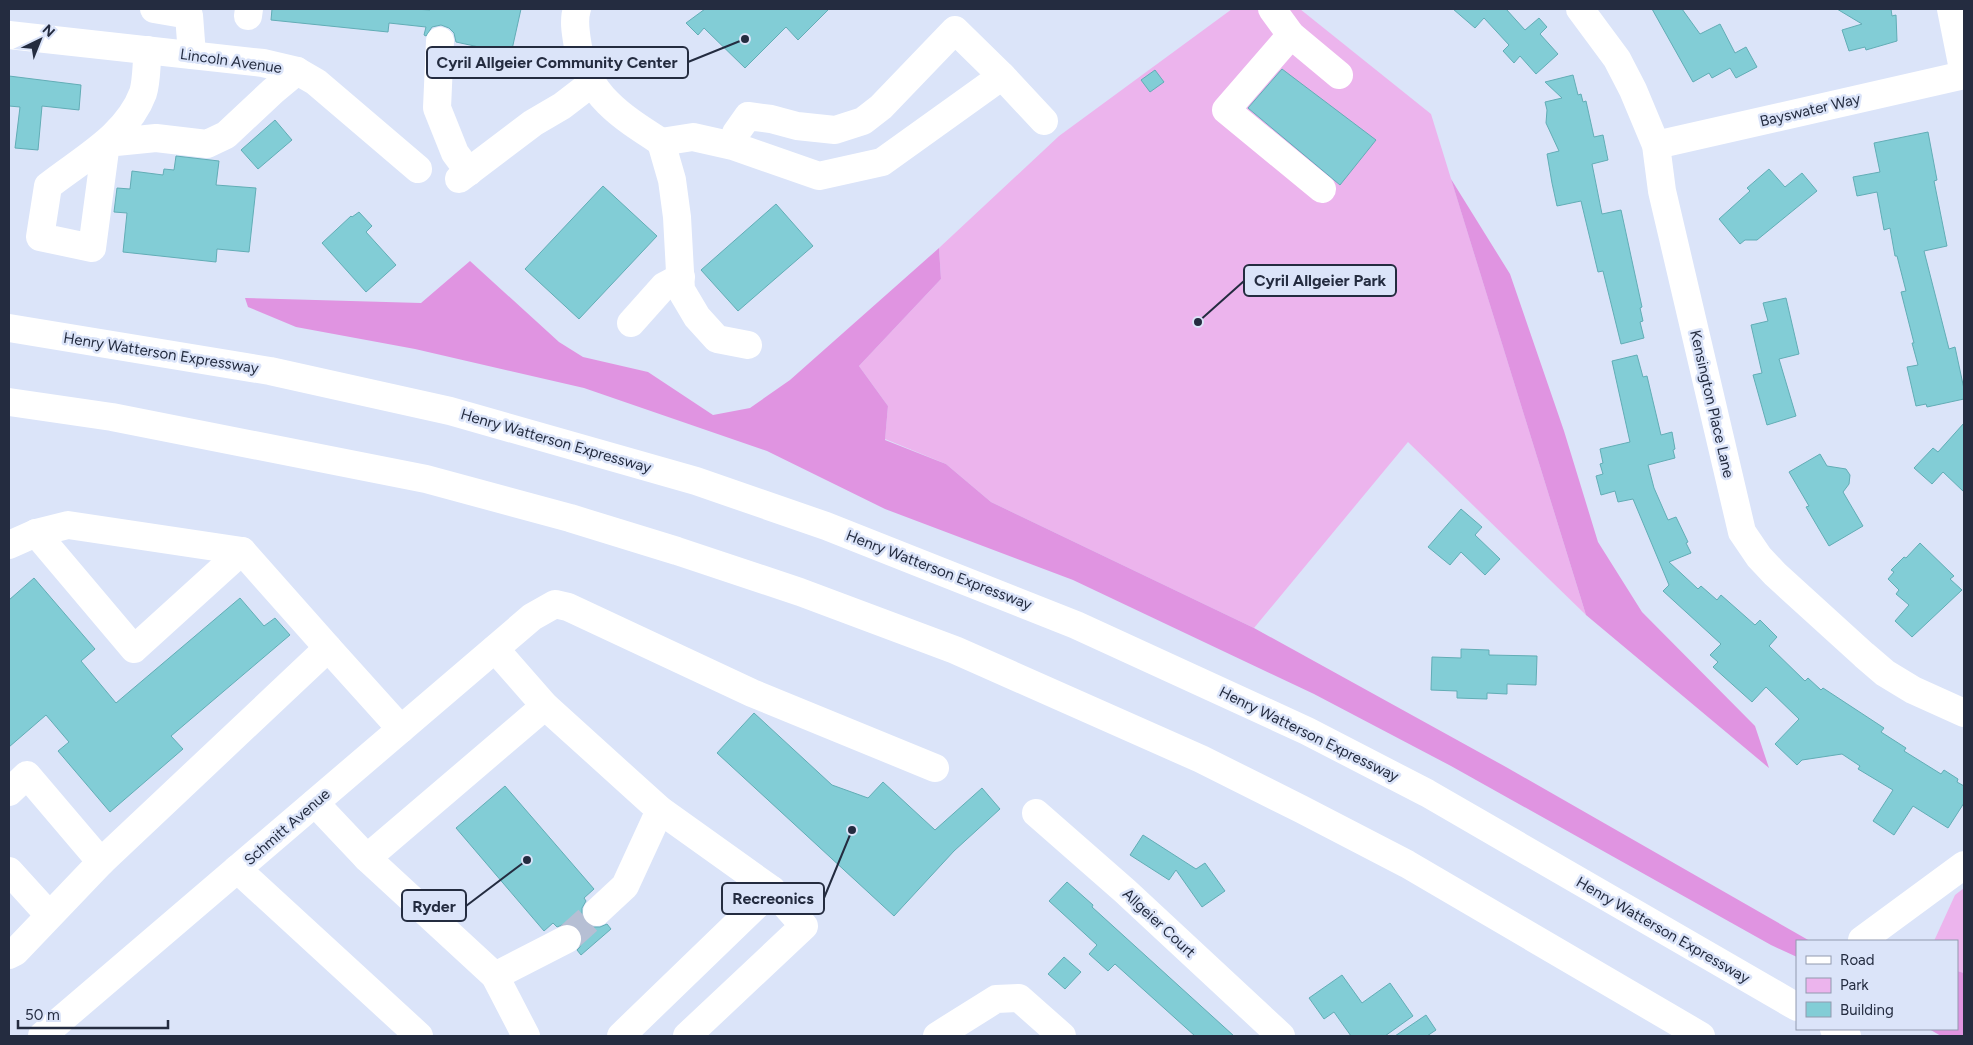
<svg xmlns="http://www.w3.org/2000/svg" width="1973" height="1045" viewBox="0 0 1973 1045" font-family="Figtree,sans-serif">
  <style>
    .green { fill: #ecb4ed }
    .forest { fill: #e094e1 }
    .building { fill: #82cdd6; stroke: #62adb6 }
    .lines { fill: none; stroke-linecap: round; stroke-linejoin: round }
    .minor-tunnel { stroke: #b6bfd4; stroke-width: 28; stroke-dasharray: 28 14; stroke-linecap: butt }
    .minor { stroke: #fff; stroke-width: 28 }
    .highway { stroke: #fff; stroke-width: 28 }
    .labels { text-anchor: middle; stroke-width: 5; stroke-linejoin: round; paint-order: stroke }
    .street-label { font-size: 15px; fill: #242c40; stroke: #dbe4f9 }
    .leader { fill: none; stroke: #242c40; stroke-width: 2 }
    .callout-dot { fill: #242c40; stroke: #dbe4f9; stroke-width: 2 }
    .callout { fill: #dbe4f9; stroke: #242c40; stroke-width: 2 }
    .callout-label { font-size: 16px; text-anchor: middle; font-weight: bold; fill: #242c40 }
  </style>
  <rect width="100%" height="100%" fill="#dbe4f9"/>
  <g class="green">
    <polygon points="1232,9 1300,9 1431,114 1586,615 1408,442 1254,628 991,502 946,464 885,439 888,406 859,366 941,279 939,248 1059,136"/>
    <polygon points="1964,888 1964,973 1957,971 1957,941 1934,941 1955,895"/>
  </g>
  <g class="forest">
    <polygon points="1451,179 1510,274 1564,431 1598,542 1642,612 1755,726 1769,768 1586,615"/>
    <polygon points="939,248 941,279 859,366 888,406 885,440 946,464 991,502 1254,628 1506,767 1810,941 1797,941 1797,957 1771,945 1451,766 1314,694 1073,580 885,509 767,451 584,388 415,349 296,327 248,307 245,298 421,303 470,261 559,342 583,357 648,372 713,415 750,408 790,380"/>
    <polygon points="1957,971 1964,973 1964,1036 1941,1036 1929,1029 1957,1029"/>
  </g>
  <g class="building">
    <polygon points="272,9 414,9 430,10 430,9 521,9 511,54 456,42 454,33 449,28 441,25 432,27 426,36 424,35 426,27 389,23 388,32 271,20"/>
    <polygon points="705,9 829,9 798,40 786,27 745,68 704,28 698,35 686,23"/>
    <polygon points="1453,9 1506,9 1525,30 1539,18 1547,27 1540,34 1558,54 1536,74 1520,56 1514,63 1503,51 1509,45 1484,18 1475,28"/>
    <polygon points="1652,9 1682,9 1700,34 1720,24 1735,53 1746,47 1757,67 1736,78 1730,68 1712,78 1709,73 1693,82"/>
    <polygon points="1837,9 1891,9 1892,16 1896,15 1897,41 1866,50 1865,47 1849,51 1842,30 1862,24"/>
    <polygon points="1282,69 1376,140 1340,185 1248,108"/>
    <polygon points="1155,70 1164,82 1150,92 1141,80"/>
    <polygon points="1573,75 1578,95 1581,94 1583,102 1586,101 1594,137 1603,135 1608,160 1592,164 1602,214 1621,210 1642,307 1640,308 1643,321 1640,322 1644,338 1621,344 1603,271 1598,272 1581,201 1557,206 1552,183 1547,154 1559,151 1546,123 1547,110 1545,102 1562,98 1545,82"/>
    <polygon points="9,76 81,85 79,110 42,106 38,150 15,148 20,107 9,106"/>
    <polygon points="275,120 292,140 258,169 241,150"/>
    <polygon points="1928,132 1937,180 1934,181 1947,246 1924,251 1949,349 1955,347 1964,389 1964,399 1927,407 1926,404 1916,406 1907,367 1918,365 1912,343 1914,343 1901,292 1906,291 1897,256 1895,256 1890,228 1884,230 1877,192 1857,196 1853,177 1880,172 1874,143"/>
    <polygon points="176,156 219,161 216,185 256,188 249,252 217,249 216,262 123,252 127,213 114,212 117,188 130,189 132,171 163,175 164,169 174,170"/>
    <polygon points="1769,169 1785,187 1802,173 1817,191 1757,240 1745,240 1740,244 1719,219 1750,191 1747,188"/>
    <polygon points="603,186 657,236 579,319 525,269"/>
    <polygon points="776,204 813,246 738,311 701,270"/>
    <polygon points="359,212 372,226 366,232 396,265 366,292 322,243 351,216 352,217"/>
    <polygon points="1786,298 1799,354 1779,359 1796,416 1767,425 1753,375 1762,373 1751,325 1768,321 1763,303"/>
    <polygon points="1637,355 1643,377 1647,376 1661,435 1672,432 1675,449 1673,450 1675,458 1648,465 1654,488 1668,520 1676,517 1688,542 1686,543 1691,553 1669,562 1698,589 1701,586 1717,600 1721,595 1755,625 1760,620 1777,637 1769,646 1805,681 1808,678 1821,690 1823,688 1884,728 1881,732 1906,748 1904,751 1941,774 1944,770 1958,779 1957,782 1964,786 1964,803 1948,828 1913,806 1894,835 1873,821 1893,790 1858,769 1860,766 1842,754 1802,760 1797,765 1775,744 1799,719 1766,687 1752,702 1713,667 1718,662 1710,655 1721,644 1663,591 1669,585 1633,499 1618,502 1615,491 1601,495 1596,476 1603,474 1600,464 1603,463 1600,449 1630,442 1612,361"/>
    <polygon points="1964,423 1964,492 1943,472 1932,484 1914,468 1933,448 1938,452"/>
    <polygon points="1820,454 1827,466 1846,469 1850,475 1849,484 1843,492 1863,526 1829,546 1806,507 1809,506 1789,472"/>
    <polygon points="1461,509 1482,527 1475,535 1500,559 1485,575 1461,552 1450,565 1428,547"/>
    <polygon points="1920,543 1954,576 1950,579 1962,590 1912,637 1895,621 1909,605 1896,594 1899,590 1888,579 1894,572 1891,570 1904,557 1906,558"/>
    <polygon points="34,578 95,649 81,661 116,703 240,598 264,626 275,618 290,635 171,736 183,749 110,812 58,751 69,742 46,715 9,747 9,600"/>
    <polygon points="1461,649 1489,650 1489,655 1537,656 1536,685 1507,684 1507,694 1487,693 1487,699 1457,698 1457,691 1431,690 1432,657 1461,658"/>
    <polygon points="754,713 832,785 868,798 883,782 935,830 982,788 1000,809 954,851 894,916 717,753"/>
    <polygon points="505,786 594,889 584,898 586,901 582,908 582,916 585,922 592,927 600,927 607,924 611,929 581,955 577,950 580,947 583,939 581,932 576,926 567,923 557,927 553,923 544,931 456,828"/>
    <polygon points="1143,835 1196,869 1205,863 1225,891 1202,907 1176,870 1169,880 1130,855"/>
    <polygon points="1067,882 1093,905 1092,907 1234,1036 1195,1036 1115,964 1108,971 1089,954 1097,945 1049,901"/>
    <polygon points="1064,957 1081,972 1065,989 1048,974"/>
    <polygon points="1342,975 1362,1003 1390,983 1413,1016 1385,1036 1351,1036 1334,1012 1324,1019 1309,998"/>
    <polygon points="1426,1015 1436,1030 1427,1036 1395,1036"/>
  </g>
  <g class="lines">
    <polyline class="minor-tunnel" points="567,939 597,912"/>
    <g class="minor">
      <polyline points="154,9 189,15 192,55"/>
      <path d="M577 9C573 20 576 35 578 47 588 96 622 117 661 142"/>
      <polyline points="1272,9 1291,35 1339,75"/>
      <polyline points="1580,9 1617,59 1633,90 1656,145 1662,191 1742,532 1759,557 1775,574 1864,655 1885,673 1913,690 1964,713"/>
      <polyline points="1951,9 1964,74"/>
      <polyline points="248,16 249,9"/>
      <polyline points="9,35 263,63 297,71 316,82 418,169"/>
      <polyline points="1291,35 1226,110 1322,189"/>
      <polyline points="440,41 437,108 455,153 469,172"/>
      <path d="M148 50C146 64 147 80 143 93 127 136 82 159 48 186L40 237 92 248 106 143 156 138 207 144 226 135 273 91 297 71"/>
      <polyline points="1002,76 1044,121"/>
      <polyline points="661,142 693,137 733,146 819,176 882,162 1002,76 955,30 881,107 863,121 835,130 797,126 771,119 748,116 736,133 733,146"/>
      <polyline points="661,142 672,180 677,217 681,290 697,317 717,339 748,345"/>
      <polyline points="1656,145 1964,75"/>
      <polyline points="459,179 533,123 562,106 592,83"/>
      <polyline points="631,323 664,286 681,277"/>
      <polyline points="36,533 134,649 242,551"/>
      <polyline points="9,545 36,533 68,525 242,551 328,648"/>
      <polyline points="495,649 545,706 660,810 772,890 804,926 687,1036"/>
      <polyline points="9,792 27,775 101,862"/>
      <polyline points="315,803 367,858 495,976 526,1036"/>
      <polyline points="1036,813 1125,891 1281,1036"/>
      <polyline points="367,858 545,706"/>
      <polyline points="237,869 419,1036"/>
      <polyline points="9,871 49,915"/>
      <polyline points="597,912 625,886 660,810"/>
      <polyline points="1862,940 1964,865"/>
      <polyline points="9,955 15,952 101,862 328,648 401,729"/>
      <polyline points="495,976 567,939"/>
      <polyline points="42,1036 532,617 555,604 568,607 752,693 935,768"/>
      <polyline points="621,1036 772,890"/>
      <polyline points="937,1036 996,999 1019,998 1062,1036"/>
    </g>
    <g class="highway">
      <polyline points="9,328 270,371 450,411 696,481 826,526 1076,625 1307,731 1427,793 1797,1007"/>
      <polyline points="9,402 112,417 426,479 570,518 677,551 800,592 955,650 1201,759 1301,809 1407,864 1701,1036"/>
      <polyline points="1834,1029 1847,1036"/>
    </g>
  </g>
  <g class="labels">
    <g class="street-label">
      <text transform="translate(231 61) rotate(8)" y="5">Lincoln Avenue</text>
      <text transform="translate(1810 110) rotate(-13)" y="5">Bayswater Way</text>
      <text transform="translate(161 353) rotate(9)" y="5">Henry Watterson Expressway</text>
      <text transform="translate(1712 404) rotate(77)" y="5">Kensington Place Lane</text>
      <text transform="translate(556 441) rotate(16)" y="5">Henry Watterson Expressway</text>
      <text transform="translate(939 570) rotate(21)" y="5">Henry Watterson Expressway</text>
      <text transform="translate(1309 734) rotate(26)" y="5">Henry Watterson Expressway</text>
      <text transform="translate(287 827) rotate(-41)" y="5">Schmitt Avenue</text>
      <text transform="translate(1159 923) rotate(43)" y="5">Allgeier Court</text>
      <text transform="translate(1663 930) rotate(30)" y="5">Henry Watterson Expressway</text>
    </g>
  </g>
  <path class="leader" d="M745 39L688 62M1198 322L1244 281M852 830L824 898M527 860L466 906"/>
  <g class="callout-dot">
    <circle cx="745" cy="39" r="5"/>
    <circle cx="1198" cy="322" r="5"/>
    <circle cx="852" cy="830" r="5"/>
    <circle cx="527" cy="860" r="5"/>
  </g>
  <g class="callout">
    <rect x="427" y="47" width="261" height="31" rx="5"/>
    <rect x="1244" y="265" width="152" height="31" rx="5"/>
    <rect x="722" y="883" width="102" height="31" rx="5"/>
    <rect x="402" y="890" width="64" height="31" rx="5"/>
  </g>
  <g class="callout-label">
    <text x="557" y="68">Cyril Allgeier Community Center</text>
    <text x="1320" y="286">Cyril Allgeier Park</text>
    <text x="773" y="904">Recreonics</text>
    <text x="434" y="912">Ryder</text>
  </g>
  <rect width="1973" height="1045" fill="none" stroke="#242c40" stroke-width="20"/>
  <rect x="1796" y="940" width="162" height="90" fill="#dbe4f9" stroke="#929aaf"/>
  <rect x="1806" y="956" width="25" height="8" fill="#ffffff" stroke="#929aaf"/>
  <text x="1840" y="965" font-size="15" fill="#242c40">Road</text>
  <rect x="1806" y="978" width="25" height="15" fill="#ecb4ed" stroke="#929aaf"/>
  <text x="1840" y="990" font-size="15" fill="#242c40">Park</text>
  <rect x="1806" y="1002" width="25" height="15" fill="#82cdd6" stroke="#929aaf"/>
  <text x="1840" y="1015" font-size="15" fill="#242c40">Building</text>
  <g transform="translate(40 40) rotate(43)" stroke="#dbe4f9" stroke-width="4" paint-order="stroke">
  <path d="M0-4L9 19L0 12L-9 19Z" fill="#242c40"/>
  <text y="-8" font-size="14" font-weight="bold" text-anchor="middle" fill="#242c40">N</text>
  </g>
  <path d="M18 1020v8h150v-8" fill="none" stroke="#242c40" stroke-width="2.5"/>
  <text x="25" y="1020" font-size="15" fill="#242c40" stroke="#dbe4f9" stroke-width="4" paint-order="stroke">50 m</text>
</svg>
